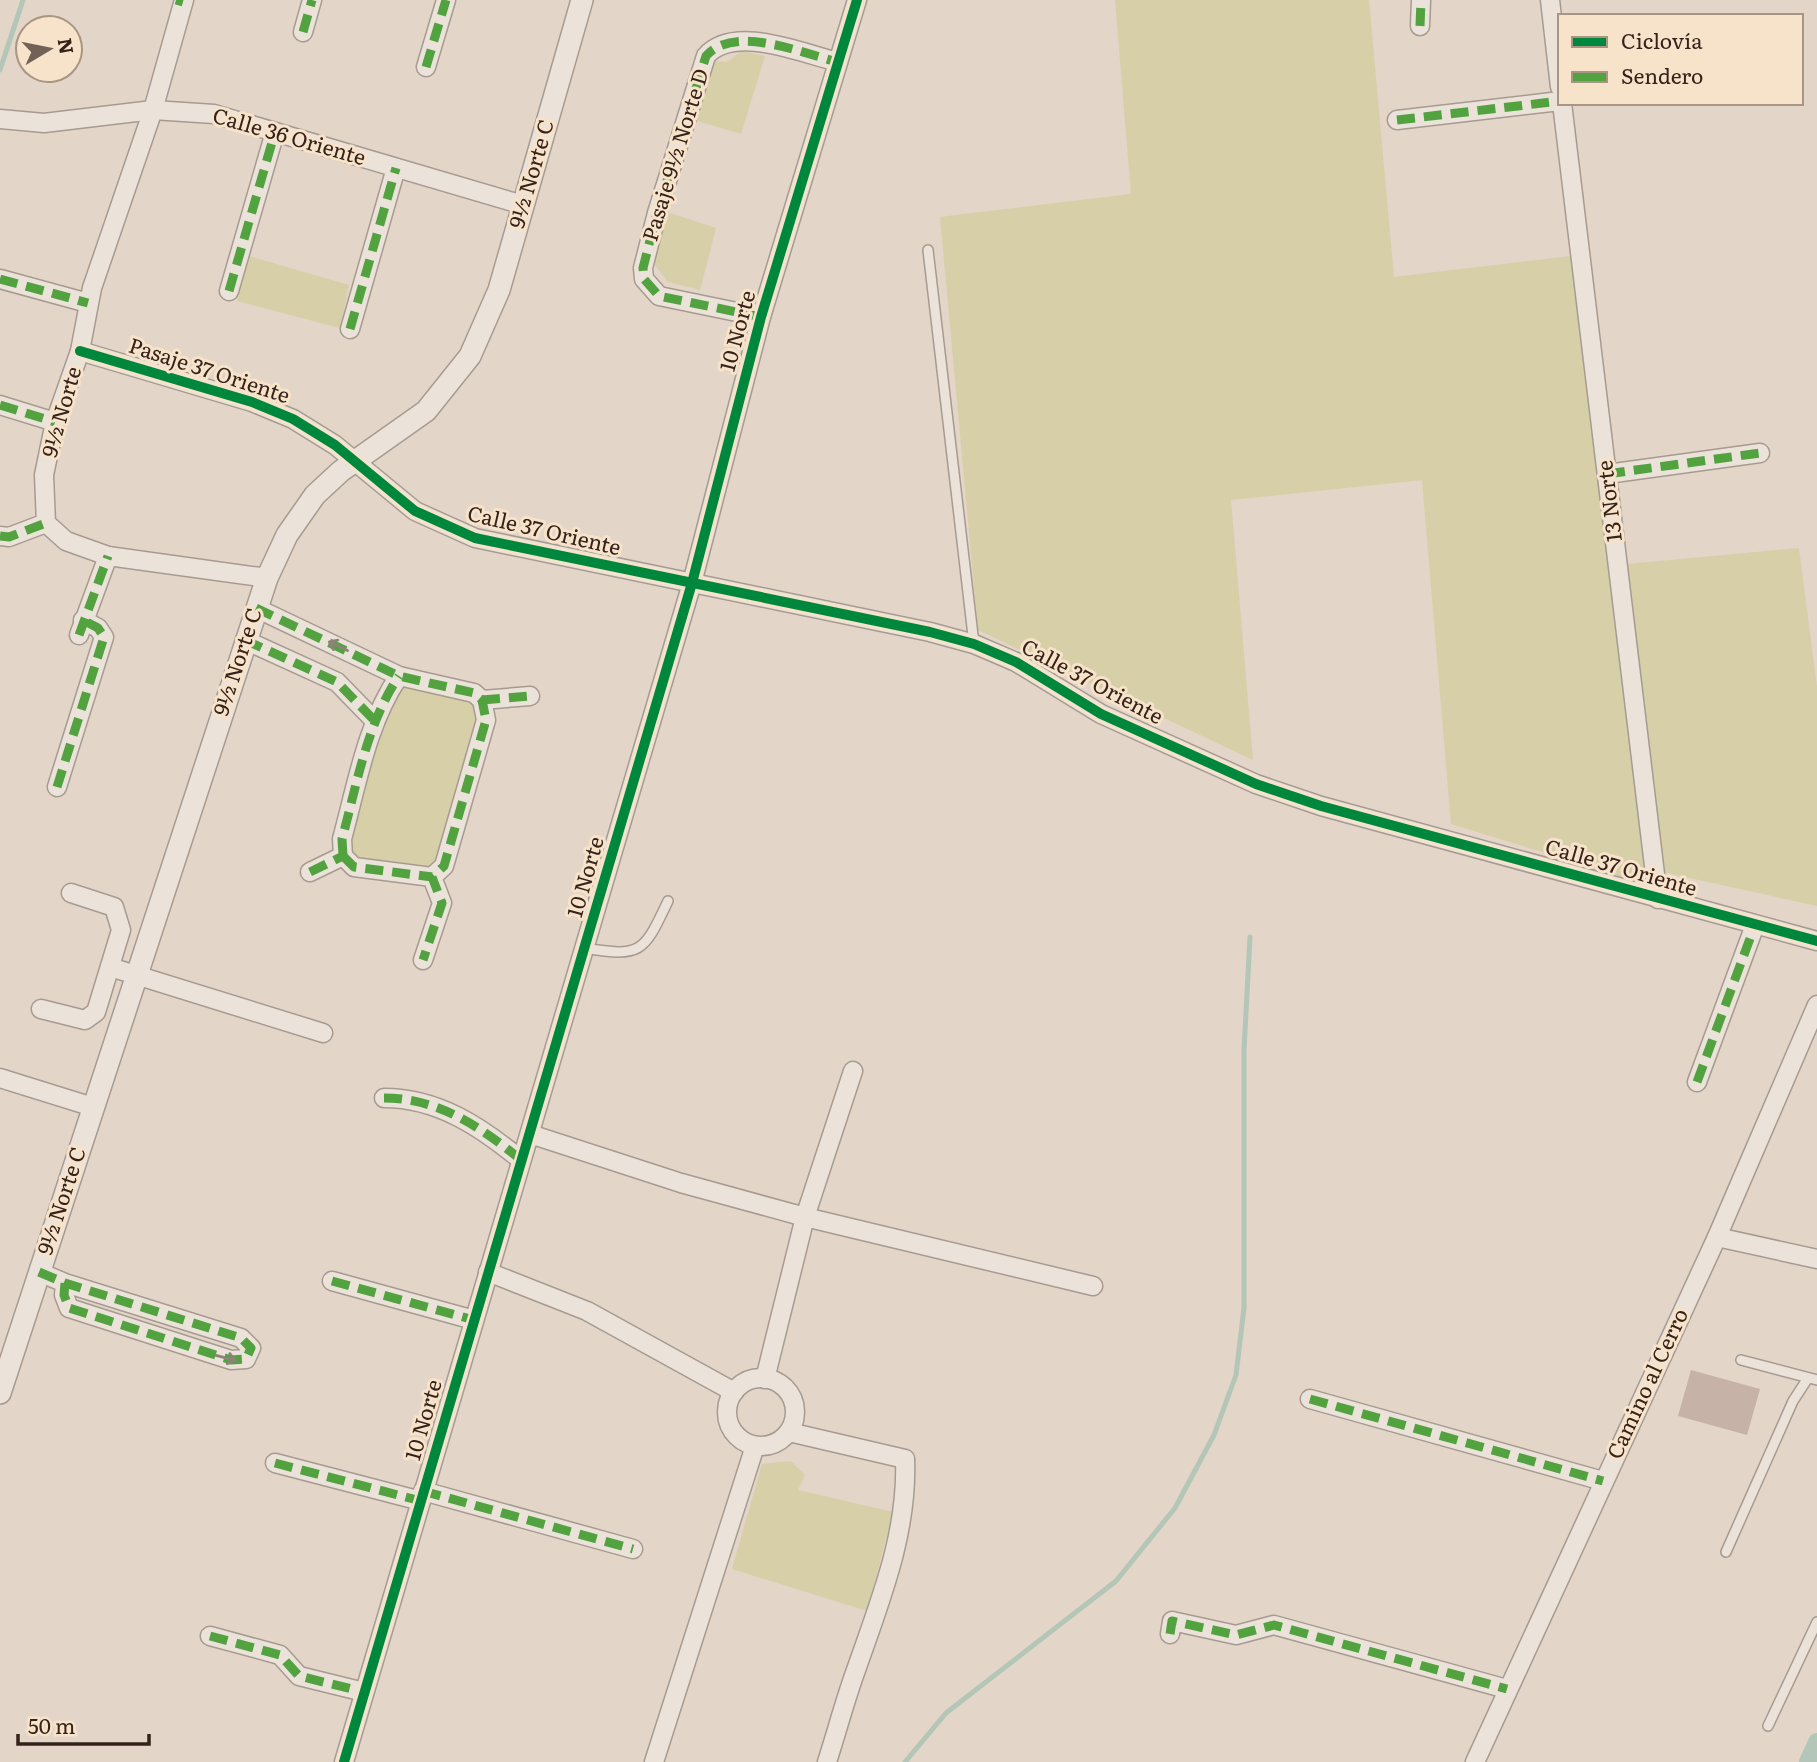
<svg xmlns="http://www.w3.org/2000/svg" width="1817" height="1762" viewBox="0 0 1817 1762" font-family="Literata,serif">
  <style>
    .green { fill: #d7cfa8 }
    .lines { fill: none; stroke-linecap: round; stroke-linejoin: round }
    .stream { stroke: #b3c6b7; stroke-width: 5 }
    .canal { stroke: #b3c6b7; stroke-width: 18 }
    .building { fill: #c7b2a8 }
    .service-casing { stroke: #a79b91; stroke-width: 12 }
    .minor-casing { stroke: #a79b91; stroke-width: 21 }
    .tertiary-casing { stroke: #a79b91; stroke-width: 24 }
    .service { stroke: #ebe2d9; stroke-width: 9 }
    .minor { stroke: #ebe2d9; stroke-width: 18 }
    .tertiary { stroke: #ebe2d9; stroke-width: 21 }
    .quiet { stroke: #53a240; stroke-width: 9; stroke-dasharray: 18 9; stroke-linecap: butt }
    .cycleway-casing { stroke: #f7e2ca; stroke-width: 15 }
    .cycleway { stroke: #00873e; stroke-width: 10 }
    .oneway { stroke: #90827a }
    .labels { text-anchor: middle; stroke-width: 6; stroke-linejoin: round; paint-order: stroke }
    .street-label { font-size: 21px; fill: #35221a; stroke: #f7e2ca }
  </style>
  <rect width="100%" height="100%" fill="#e3d5c7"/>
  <g class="green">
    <polygon points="1115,0 1369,0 1394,277 1571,256 1649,885 1451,824 1422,480 1231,500 1253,760 978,630 940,217 1131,194"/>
    <polygon points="742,51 765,56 741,134 691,119 711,61 727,62"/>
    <polygon points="667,212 716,228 700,290 668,282 654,264"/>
    <polygon points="249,256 349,285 340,328 237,301"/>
    <polygon points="1799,548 1817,687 1817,906 1658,871 1616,565"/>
    <polygon points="399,676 482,700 442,870 354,867 342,849"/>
    <polygon points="791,1461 805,1475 798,1490 893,1512 867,1611 732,1569 762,1464"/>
  </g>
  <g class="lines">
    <g class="stream">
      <polyline points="0,70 23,0"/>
      <polyline points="905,1762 946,1713 1116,1581 1175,1508 1214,1435 1236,1375 1244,1308 1244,1050 1250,937"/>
    </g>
    <polyline class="canal" points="1808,1762 1817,1742"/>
  </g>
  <polygon class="building" points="1691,1370 1760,1389 1747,1435 1678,1416"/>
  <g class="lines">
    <defs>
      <g id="service">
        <polyline points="928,250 974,644"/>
        <path d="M585 948C643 958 644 951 668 901"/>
        <polyline points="1741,1360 1817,1380"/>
        <polyline points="1726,1552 1793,1401 1808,1378"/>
        <polyline points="1768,1726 1817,1622"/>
      </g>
      <g id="minor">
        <polyline points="184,0 153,110 92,288 80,351 55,422 44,475 46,523 66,541 108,556 267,578"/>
        <polyline points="1550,0 1560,87"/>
        <polyline points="1420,26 1421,0"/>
        <polyline points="303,32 312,0"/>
        <polyline points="426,67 446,0"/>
        <polyline points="1562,103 1658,899"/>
        <polyline points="0,119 44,123 153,110 214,114 523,205"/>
        <polyline points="1397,120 1560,101"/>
        <polyline points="0,279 88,303"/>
        <polyline points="229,291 275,132"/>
        <path d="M761 317 659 296 644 279 643 268 657 213 706 56C734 24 801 53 838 62"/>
        <polyline points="350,329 396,168"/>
        <polyline points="80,351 252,402 293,419 335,445 415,511 475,538 930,632 974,644 1016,662 1101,714 1256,784 1321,806 1817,941"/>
        <polyline points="0,405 55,422"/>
        <polyline points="1607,474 1760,453"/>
        <polyline points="0,536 9,537 46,523"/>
        <polyline points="256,608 399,676 474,693 482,700 486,720 444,866 432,877 442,903 423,960"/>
        <polyline points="79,635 108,556"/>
        <polyline points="245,640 337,682 375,721"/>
        <polyline points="482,700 530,696"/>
        <polyline points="57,787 104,637 98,628 83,620"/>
        <path d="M343 856 342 839C357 784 367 723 399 676"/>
        <polyline points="343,856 354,867 432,877"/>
        <polyline points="310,872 343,856"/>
        <polyline points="110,967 323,1033"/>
        <polyline points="41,1009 85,1020 96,1012 121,930 114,907 71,893"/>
        <polyline points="0,1078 93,1107"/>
        <polyline points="1697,1082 1755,925"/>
        <path d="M384 1098C438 1098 481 1127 521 1160"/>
        <polyline points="530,1134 681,1183 805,1217 1093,1286"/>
        <polyline points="1717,1237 1817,1259"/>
        <polyline points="39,1272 65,1283 241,1338 251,1348 246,1359 231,1360 69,1308 64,1295 65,1283"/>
        <polyline points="488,1272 587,1311 734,1392"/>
        <polyline points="332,1281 474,1320"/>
        <circle cx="761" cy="1412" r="34"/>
        <polyline points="765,1379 805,1217 853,1071"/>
        <polyline points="1310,1399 1603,1481"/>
        <path d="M789 1432 905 1459C908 1533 880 1601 856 1670 845 1700 837 1731 827 1762"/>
        <polyline points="275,1463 421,1501"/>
        <polyline points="423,1491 633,1549"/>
        <polyline points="1170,1634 1172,1621 1236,1635 1274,1625 1507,1689"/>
        <polyline points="210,1636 280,1655 299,1676 364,1692"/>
        <polyline points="344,1762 692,583 761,317 857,0"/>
        <polyline points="654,1762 755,1446"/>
        <polyline points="1475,1762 1717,1237 1817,1005"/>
      </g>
      <polyline id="tertiary" points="0,1393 267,578 287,535 315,495 341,471 426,411 470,356 499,290 582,0"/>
    </defs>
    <use href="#service" class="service-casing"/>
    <use href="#minor" class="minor-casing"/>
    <use href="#tertiary" class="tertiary-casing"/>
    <use href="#service" class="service"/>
    <use href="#minor" class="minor"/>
    <use href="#tertiary" class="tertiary"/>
    <g class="quiet">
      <polyline points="176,0 183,2"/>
      <polyline points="1420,26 1421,0"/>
      <polyline points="303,32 312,0"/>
      <polyline points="426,67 446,0"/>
      <polyline points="1397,120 1560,101"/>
      <polyline points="0,279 88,303"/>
      <polyline points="229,291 275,132"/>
      <path d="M761 317 659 296 644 279 643 268 657 213 706 56C734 24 801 53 838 62"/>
      <polyline points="350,329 396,168"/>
      <polyline points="0,405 55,422"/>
      <polyline points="1607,474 1760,453"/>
      <polyline points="0,536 9,537 46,523"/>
      <polyline points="256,608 399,676 474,693 482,700 486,720 444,866 432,877 442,903 423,960"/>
      <polyline points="79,635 108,556"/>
      <polyline points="245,640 337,682 375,721"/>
      <polyline points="482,700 530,696"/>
      <polyline points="57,787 104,637 98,628 83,620"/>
      <path d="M343 856 342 839C357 784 367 723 399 676"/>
      <polyline points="343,856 354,867 432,877"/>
      <polyline points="310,872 343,856"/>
      <polyline points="1697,1082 1755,925"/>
      <path d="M384 1098C438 1098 481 1127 521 1160"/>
      <polyline points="39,1272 65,1283 241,1338 251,1348 246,1359 231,1360 69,1308 64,1295 65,1283"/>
      <polyline points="332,1281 474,1320"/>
      <polyline points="1310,1399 1603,1481"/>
      <polyline points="275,1463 421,1501"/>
      <polyline points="423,1491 633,1549"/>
      <polyline points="1170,1634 1172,1621 1236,1635 1274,1625 1507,1689"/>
      <polyline points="210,1636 280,1655 299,1676 364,1692"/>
    </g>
    <defs>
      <g id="cycleway">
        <polyline points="80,351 252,402 293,419 335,445 415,511 475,538 930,632 974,644 1016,662 1101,714 1256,784 1321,806 1817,941"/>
        <polyline points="344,1762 692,583 761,317 857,0"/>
      </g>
    </defs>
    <use href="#cycleway" class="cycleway-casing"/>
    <use href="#cycleway" class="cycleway"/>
  </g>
  <defs><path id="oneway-shaft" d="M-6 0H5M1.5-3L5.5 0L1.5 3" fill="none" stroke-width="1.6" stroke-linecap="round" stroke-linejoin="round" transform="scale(1.75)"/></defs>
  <g class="oneway">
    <use href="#oneway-shaft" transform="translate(338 646) rotate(-155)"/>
    <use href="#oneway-shaft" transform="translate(226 1358) rotate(14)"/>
  </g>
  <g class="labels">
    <g class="street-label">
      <text transform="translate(289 137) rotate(16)" y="7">Calle 36 Oriente</text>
      <text transform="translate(676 155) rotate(-73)" y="7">Pasaje 9½ Norte D</text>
      <text transform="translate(532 174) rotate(-74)" y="7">9½ Norte C</text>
      <text transform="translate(738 331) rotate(-75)" y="7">10 Norte</text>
      <text transform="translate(209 371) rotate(18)" y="7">Pasaje 37 Oriente</text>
      <text transform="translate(62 412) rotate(-74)" y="7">9½ Norte</text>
      <text transform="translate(1610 501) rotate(-97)" y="7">13 Norte</text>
      <text transform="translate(544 531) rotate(13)" y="7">Calle 37 Oriente</text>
      <text transform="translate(238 662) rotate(-72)" y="7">9½ Norte C</text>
      <text transform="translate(1092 682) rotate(28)" y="7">Calle 37 Oriente</text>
      <text transform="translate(1621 868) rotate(16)" y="7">Calle 37 Oriente</text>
      <text transform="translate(586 877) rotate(-74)" y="7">10 Norte</text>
      <text transform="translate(62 1201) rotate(-72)" y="7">9½ Norte C</text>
      <text transform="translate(1648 1384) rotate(-65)" y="7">Camino al Cerro</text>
      <text transform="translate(424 1420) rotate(-74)" y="7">10 Norte</text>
    </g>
  </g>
  <rect x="1558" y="14" width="245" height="91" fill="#f7e2ca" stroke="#a99584" stroke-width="2"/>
  <rect x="1572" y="37" width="35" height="10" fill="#00873e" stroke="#a99584" stroke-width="2"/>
  <text x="1621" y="49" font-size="21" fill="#35221a">Ciclovía</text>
  <rect x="1572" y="72" width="35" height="10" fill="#53a240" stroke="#a99584" stroke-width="2"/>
  <text x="1621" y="84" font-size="21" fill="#35221a">Sendero</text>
  <g transform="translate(49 49) rotate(80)"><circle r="33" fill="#f7e2ca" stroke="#a99584" stroke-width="2"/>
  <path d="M0-5L12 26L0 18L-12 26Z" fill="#726157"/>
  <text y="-10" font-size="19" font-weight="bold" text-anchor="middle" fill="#35221a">N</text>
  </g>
  <path d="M18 1734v10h131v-10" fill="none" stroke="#35221a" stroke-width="3.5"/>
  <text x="28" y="1734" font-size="21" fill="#35221a" stroke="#f7e2ca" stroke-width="5" paint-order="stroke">50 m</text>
</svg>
